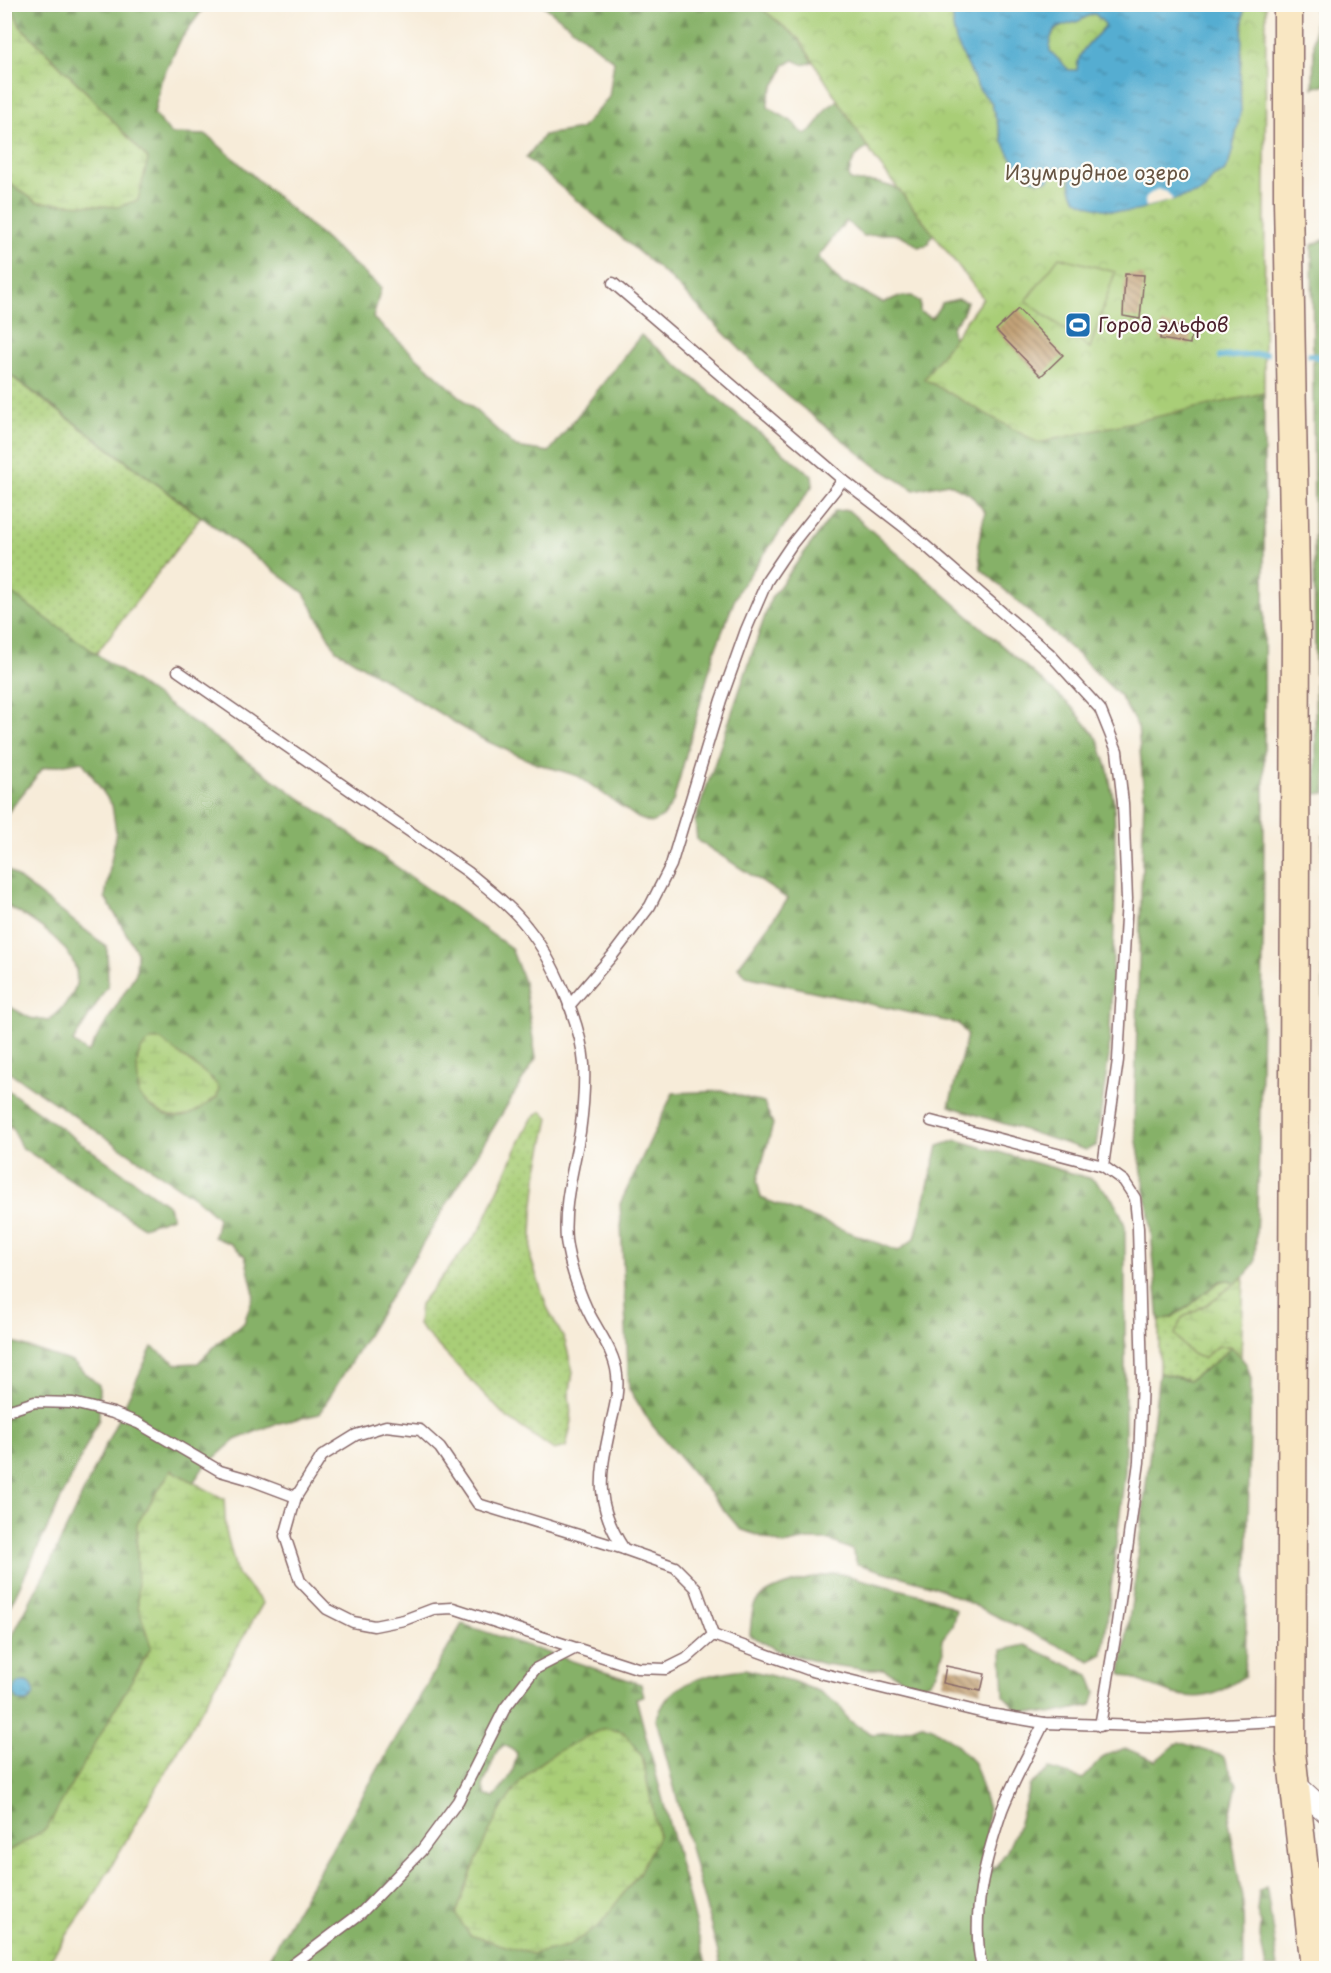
<svg xmlns="http://www.w3.org/2000/svg" width="1331" height="1973" viewBox="0 0 1331 1973" font-family="'Playpen Sans',sans-serif">
  <style>
    .grass { fill: url(#grass-dots); stroke: #7a7651; stroke-width: 1.5 }
    .forest { fill: url(#forest-firs); stroke: #68684a; stroke-width: 1.5; fill-rule: evenodd }
    .wetland { fill: url(#wetland-marsh); stroke: #7a7651; stroke-width: 1.5 }
    .park { fill: url(#park-crowns); stroke: #7a7651; stroke-width: 1.5 }
    .pitch { fill: #a9ce77; stroke: #7a7651; stroke-width: 1.5 }
    .water { fill: url(#water-ripples); stroke: #4f667e; stroke-width: 1.5; fill-rule: evenodd }
    .pier { fill: #f7ecd9 }
    .lines { fill: none; stroke-linecap: round; stroke-linejoin: round }
    .stream { stroke: #54add1; stroke-width: 6 }
    .building { fill: url(#building-back-hatch) }
    .lane-casing { stroke: #876768; stroke-width: 13 }
    .street-casing { stroke: #876768; stroke-width: 23 }
    .secondary-casing { stroke: #876768; stroke-width: 31 }
    .lane { stroke: #fff; stroke-width: 10 }
    .street { stroke: #fff; stroke-width: 21 }
    .secondary { stroke: #f9e7c3; stroke-width: 28 }
    .labels { text-anchor: middle; stroke-width: 4.5; stroke-linejoin: round; paint-order: stroke }
    .park-label { font-size: 20px; fill: #665442; stroke: #fdfcf7 }
    .poi-label { font-size: 20px; fill: #4a1f2b; stroke: #fdfcf7; text-anchor: start }
  </style>
  <defs>
    <pattern id="grass-dots" width="8" height="8" patternUnits="userSpaceOnUse" patternTransform="scale(1.5)"><rect width="8" height="8" fill="#a9ce77"/><path d="M2 2h.1M6 6h.1" fill="none" stroke="#93b067" stroke-width="1.8" stroke-linecap="round"/></pattern>
    <pattern id="forest-firs" width="22" height="20" patternUnits="userSpaceOnUse" patternTransform="scale(1.5)"><rect width="22" height="20" fill="#86b168"/><path d="M5 1l3.5 6h-7zM16 11l3.5 6h-7z" fill="#708f56"/></pattern>
    <pattern id="wetland-marsh" width="20" height="14" patternUnits="userSpaceOnUse" patternTransform="scale(1.5)"><rect width="20" height="14" fill="#a9ce77"/><path d="M1 5h8M5 5V1M11 12h8M15 12V8" fill="none" stroke="#93b067"/></pattern>
    <pattern id="park-crowns" width="20" height="18" patternUnits="userSpaceOnUse" patternTransform="scale(1.5)"><rect width="20" height="18" fill="#a9ce77"/><path d="M2 6a3 3 0 1 1 6 0M12 15a3 3 0 1 1 6 0" fill="none" stroke="#93b067"/></pattern>
    <pattern id="water-ripples" width="26" height="14" patternUnits="userSpaceOnUse" patternTransform="scale(1.5)"><rect width="26" height="14" fill="#54add1"/><path d="M2 4q2-2 4 0t4 0M15 11q2-2 4 0t4 0" fill="none" stroke="#488caa"/></pattern>
    <pattern id="building-back-hatch" width="6" height="6" patternUnits="userSpaceOnUse" patternTransform="scale(1.5)"><rect width="6" height="6" fill="#c3a378"/><path d="M-1 5l2 2M0 0l6 6M5-1l2 2" fill="none" stroke="#a08463"/></pattern>
  </defs>
  <rect width="100%" height="100%" fill="#fdfcf7"/>
  <filter id="ink" filterUnits="userSpaceOnUse"><feTurbulence type="fractalNoise" baseFrequency=".0167" numOctaves="2"/><feDisplacementMap in="SourceGraphic" scale="12" xChannelSelector="R" yChannelSelector="G"/><feConvolveMatrix kernelMatrix="1 2 1 2 8 2 1 2 1" color-interpolation-filters="sRGB"/></filter>
  <filter id="wash" filterUnits="userSpaceOnUse"><feTurbulence type="fractalNoise" baseFrequency=".008" numOctaves="4" result="noise"/><feDisplacementMap in="SourceGraphic" scale="24" xChannelSelector="R" yChannelSelector="G"/><feGaussianBlur stdDeviation="1.35" result="paint"/><feColorMatrix in="noise" values="0 0 0 0 0 0 0 0 0 0 0 0 0 0 0 0 0 1.4 0 .05"/><feComposite in="paint" operator="in"/></filter>
  <g filter="url(#wash)">
    <rect width="100%" height="100%" fill="#f7ecd9"/>
    <g class="grass">
      <polygon points="4,371 201,517 96,654 5,589"/>
      <polygon points="542,1111 549,1118 538,1169 533,1214 531,1259 547,1307 565,1341 573,1372 569,1396 572,1421 566,1447 554,1450 505,1416 418,1325 420,1304 480,1230 521,1139 533,1117"/>
      <path d="M1229 1280 1236 1283 1209 1303 1182 1318 1205 1357 1217 1346H1232C1220 1360 1205 1370 1189 1380L1159 1373V1321C1170 1318 1180 1313 1189 1306 1202 1297 1213 1281 1229 1280Z"/>
    </g>
    <g class="forest">
      <polygon points="11,5 206,5 181,39 161,81 154,114 171,134 207,135 381,288 373,318 516,447 549,452 641,335 812,476 813,485 738,591 714,653 673,802 663,817 651,823 638,818 578,776 535,763 480,738 336,650 304,593 5,371 4,180 37,202 87,93 20,26"/>
      <path d="M543 5H765L764 10 799 39 813 61C805 67 801 64 794 60L784 65C781 82 767 87 768 107 775 112 783 116 791 121 797 125 798 131 806 134 818 129 819 117 827 108 833 103 838 103 841 95L876 146C858 149 849 162 849 179 858 184 863 181 872 182 884 183 893 189 905 189L933 234 927 245 918 247C899 229 888 234 864 236L846 221 818 257 842 284 854 287 883 303 897 297 912 296 920 302V312L932 318 942 303 958 299 967 302C965 307 964 312 961 316 954 324 949 327 954 338L983 298 1215 403 1264 393C1264 683 1267 973 1255 1262L1244 1277 1236 1283 1229 1280 1220 1281 1189 1306 1172 1317 1159 1321 1150 1220 1134 1123 1144 796 1138 727 1120 696 1077 654 981 569 978 545 985 512 970 494 948 483 914 490 874 465 778 388 671 279 526 158 544 135 581 129 609 97 614 61Z"/>
      <polygon points="1315,5 1326,5 1326,84 1313,88"/>
      <polygon points="1326,239 1326,793 1316,794 1312,245"/>
      <polygon points="848,510 1073,708 1098,739 1108,770 1114,803 1116,879 1109,1055 1096,1146 1086,1150 949,1106 967,1035 959,1024 746,976 738,967 788,899 697,840 695,821 771,598 835,511"/>
      <path d="M5 589 511 948 524 982 536 1058 319 1414 275 1424 235 1440 203 1468 180 1502 173 1642 53 1854 5 1884V1650L51 1561 152 1347 177 1364 198 1363 220 1341 244 1323 254 1294 245 1256 231 1244 214 1237 218 1218 198 1200 5 1069V1004L30 1018 48 1021C59 1011 73 999 76 984 83 949 30 918 5 905V868L107 947 108 985 73 1042 88 1053 136 973 137 952 105 897 116 832 112 805 82 761 43 768 5 816ZM161 1040 174 1052 213 1079 191 1114C167 1117 156 1114 139 1095V1079Z"/>
      <polygon points="1323,836 1326,836 1326,1498"/>
      <polygon points="5,1088 169,1206 172,1217 143,1227 21,1147 11,1125 5,1131"/>
      <path d="M724 1091 764 1103 773 1124 757 1181 761 1198 898 1251 915 1238 938 1146 957 1140 1092 1179C1111 1194 1118 1204 1125 1226V1472L1103 1654 1090 1661 934 1586 857 1564 852 1550 829 1540H806L784 1545 740 1529 652 1425 629 1389 620 1204 673 1093Z"/>
      <polygon points="5,1340 72,1362 99,1385 99,1419 5,1617"/>
      <path d="M1232 1346 1247 1365 1251 1379 1245 1676C1236 1681 1226 1689 1216 1693 1186 1705 1149 1685 1121 1673L1135 1580 1159 1373 1189 1380C1205 1370 1220 1360 1232 1346Z"/>
      <path d="M837 1573 933 1598 956 1610 952 1626 942 1639 943 1653 937 1673 930 1682 923 1685 913 1684 883 1669H861L824 1664 777 1650 750 1635C751 1626 751 1614 754 1606 762 1586 817 1577 837 1573Z"/>
      <path d="M462 1624 641 1684 644 1696 636 1698 707 1968H263ZM623 1732 642 1756 658 1836 456 1915 471 1873 495 1822ZM504 1745 514 1750 517 1754C513 1775 508 1782 494 1797L486 1796 483 1786 497 1751Z"/>
      <polygon points="1025,1645 1089,1675 1096,1693 1092,1705 1050,1714 1018,1710 1004,1696 1002,1650"/>
      <path d="M745 1669 792 1681 820 1692 840 1706 848 1720 872 1734 903 1731 921 1724 935 1729 955 1743 974 1763 988 1809 987 1830 992 1872 1007 1851 1018 1826 1030 1785 1050 1769 1083 1779 1104 1756 1125 1748 1155 1761 1179 1742 1223 1756 1237 1784 1229 1821 1243 1904 1244 1968H722L656 1719C660 1711 664 1701 670 1695 689 1677 721 1672 745 1669Z"/>
      <polygon points="1266,1887 1267,1891 1278,1968 1266,1968 1260,1937 1261,1925 1257,1912 1259,1891"/>
    </g>
    <g class="wetland">
      <polygon points="11,5 20,26 87,93 148,159 138,200 118,207 37,202 5,180 4,5"/>
      <path d="M151 1040H161C177 1054 210 1073 219 1088L217 1097C209 1102 201 1109 193 1113 173 1124 152 1110 139 1095 139 1074 130 1054 151 1040Z"/>
      <path d="M1244 1277 1241 1357 1231 1346H1217L1204 1358C1190 1356 1182 1345 1175 1334L1182 1318 1209 1303Z"/>
      <polygon points="171,1470 224,1499 226,1531 237,1574 263,1603 94,1896 44,1968 5,1968 5,1853 46,1829 151,1647 138,1606 137,1524"/>
      <path d="M604 1728 623 1732 642 1756 658 1836 639 1873 598 1927 568 1946 532 1954 470 1935 456 1915C473 1866 501 1787 547 1758 565 1746 585 1738 604 1728Z"/>
    </g>
    <polygon class="park" points="765,4 1266,5 1264,393 1038,443 924,379 983,298 875,159 799,39 764,10"/>
    <polygon class="pitch" points="1059,257 1115,272 1090,348 1026,301"/>
    <g class="water">
      <path d="M953 5H1244L1240 77 1241 111 1233 148 1229 163 1224 172 1213 177 1205 189 1199 193 1146 207C1134 217 1088 209 1077 199 1070 192 1069 180 1072 172L1068 168H1054L1049 180 1037 181 1026 177 1011 157 1003 142 991 102 979 89 956 41 953 27ZM1095 14 1105 24V26C1094 41 1077 48 1077 70H1069L1050 51C1049 26 1059 27 1076 22 1083 20 1087 15 1095 14Z"/>
      <circle cx="24" cy="1692" r="10"/>
    </g>
    <polygon class="pier" points="1157,189 1167,192 1173,200 1146,207 1145,201 1147,196"/>
    <g class="lines">
      <g class="stream">
        <polyline points="1310,355 1326,359"/>
        <polyline points="1220,357 1266,354"/>
      </g>
    </g>
    <g id="blocks">
      <g class="building">
        <polygon points="1125,274 1144,275 1140,319 1123,316"/>
        <polygon points="1018,309 1063,355 1041,376 996,330"/>
        <polygon points="1162,324 1192,329 1190,344 1160,339"/>
        <polygon points="946,1666 985,1674 981,1691 943,1683"/>
      </g>
    </g>
  </g>
  <g filter="url(#ink)">
    <use href="#blocks" fill-opacity="0" stroke="#876768" stroke-width="1.5"/>
    <g class="lines">
      <defs>
        <g id="lane">
          <polyline points="613,283 843,480 904,527 1050,654 1100,709 1117,751 1123,803 1127,899 1118,1060 1103,1166"/>
          <path d="M178 671 468 872C488 889 511 906 527 927 553 959 581 1023 584 1064 585 1087 583 1110 580 1132 574 1168 563 1203 566 1240 569 1264 580 1296 591 1317 601 1335 615 1354 617 1375 619 1394 614 1410 610 1428 599 1478 595 1505 624 1549"/>
          <polyline points="569,1006 612,956 650,906 671,865 721,700 746,630 767,581 792,544 843,480"/>
          <polyline points="931,1121 1103,1166 1124,1181 1135,1198 1138,1228 1142,1378 1139,1462 1115,1638 1100,1726"/>
          <polyline points="4,1412 35,1402 73,1403 113,1413 138,1423 220,1471 248,1479 296,1497"/>
          <polygon points="386,1426 420,1430 440,1448 478,1504 624,1549 675,1567 696,1588 713,1635 686,1659 666,1669 637,1668 453,1608 433,1609 404,1620 374,1626 353,1622 327,1609 300,1581 285,1536 296,1497 322,1456 356,1435"/>
          <polyline points="713,1635 812,1671 984,1713 1044,1723 1171,1727 1291,1720"/>
          <polyline points="288,1968 361,1913 421,1851 458,1801 505,1708 535,1669 574,1649"/>
          <path d="M982 1968C970 1916 985 1860 1002 1810 1013 1781 1030 1752 1044 1723"/>
        </g>
        <polyline id="street" points="1293,1782 1326,1812"/>
        <polyline id="secondary" points="1288,4 1288,201 1296,630 1291,1752 1315,1968"/>
      </defs>
      <use href="#lane" class="lane-casing"/>
      <use href="#street" class="street-casing"/>
      <use href="#secondary" class="secondary-casing"/>
      <use href="#lane" class="lane"/>
      <use href="#street" class="street"/>
      <use href="#secondary" class="secondary"/>
    </g>
  </g>
  <defs>
    <symbol id="stadium-square" viewBox="-11 -11 22 22"><rect x="-9" y="-9" width="18" height="18" rx="4" fill="#1f6fb2" stroke="#fdfcf7"/><path d="M0-5a6.5 5 0 1 0 0 10a6.5 5 0 1 0 0-10ZM-3.5-1.8h7v3.6h-7Z" fill="#fff"/></symbol>
  </defs>
  <g fill-rule="evenodd">
    <use href="#stadium-square" x="1063" y="310" width="30" height="30"/>
  </g>
  <g class="labels">
    <g class="park-label">
      <text x="1097" y="180">Изумрудное озеро</text>
    </g>
    <g class="poi-label">
      <text x="1098" y="332">Город эльфов</text>
    </g>
  </g>
  <rect width="1331" height="1973" fill="none" stroke="#fdfcf7" stroke-width="24"/>
</svg>
